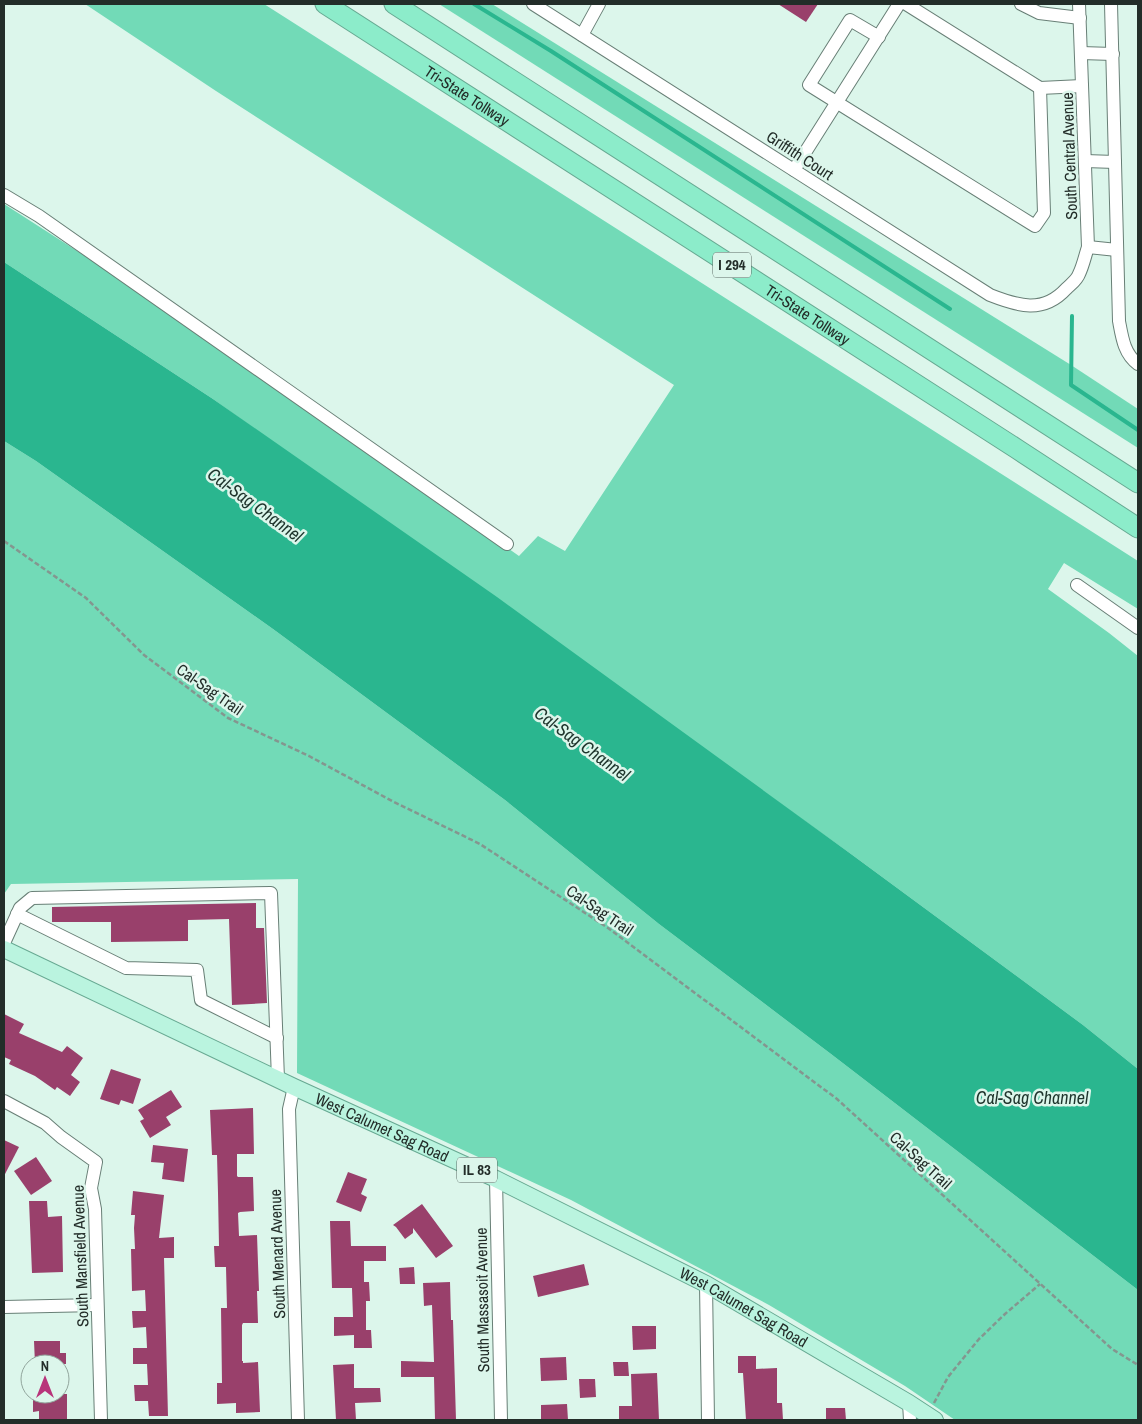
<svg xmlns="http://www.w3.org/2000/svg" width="1142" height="1424" viewBox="0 0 1142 1424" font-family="'Archivo Narrow',sans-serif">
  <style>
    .green { fill: #72dab7 }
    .water { fill: #2ab68f }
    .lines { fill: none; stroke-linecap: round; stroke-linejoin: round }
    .stream { stroke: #2ab68f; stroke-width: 4 }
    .building { fill: #99406b }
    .minor-casing { stroke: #687f76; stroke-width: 14 }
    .major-casing { stroke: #67a992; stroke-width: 18 }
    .highway-casing { stroke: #67a992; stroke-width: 21 }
    .path { stroke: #84968f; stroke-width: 2.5; stroke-dasharray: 5 2.5; stroke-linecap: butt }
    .minor { stroke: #fff; stroke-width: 12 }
    .major { stroke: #baf4df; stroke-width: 16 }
    .highway { stroke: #8cecca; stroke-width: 19 }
    .labels { text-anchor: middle; stroke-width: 5; stroke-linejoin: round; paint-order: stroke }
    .shield { fill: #dcf6eb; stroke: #5a6963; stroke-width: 1 }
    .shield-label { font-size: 15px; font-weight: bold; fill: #232d29 }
    .street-label { font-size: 16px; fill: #232d29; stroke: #dcf6eb }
    .water-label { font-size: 18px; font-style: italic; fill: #1e342c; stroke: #dcf6eb }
  </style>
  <rect width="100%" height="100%" fill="#dcf6eb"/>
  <g class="green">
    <polygon points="85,4 264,4 1138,561 1138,609 1064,563 1048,589 1109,633 1138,656 1138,1069 1083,1025 851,854 213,399 4,262 4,204 99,265 354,438 519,556 538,536 565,551 674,385 216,91"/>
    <polygon points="439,4 492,4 1071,365 1138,409 1138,448"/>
    <polygon points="4,441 36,461 273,629 505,800 659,924 831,1054 1138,1290 1138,1420 955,1420 905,1386 769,1305 571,1200 297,1073 298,879 11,884 4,894"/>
  </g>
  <polygon class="water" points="4,262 213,399 497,597 851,854 1083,1025 1138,1069 1138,1290 831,1054 659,924 505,800 273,629 36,461 4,441"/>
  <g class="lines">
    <g class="stream">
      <polyline points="474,4 551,51 950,309"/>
      <polyline points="1072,316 1071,385 1138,430"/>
    </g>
  </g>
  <g class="building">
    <polygon points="778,4 818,4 806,22"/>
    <polygon points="256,903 256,928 264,928 267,1003 232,1005 229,919 188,920 188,941 111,942 111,922 52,922 52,907"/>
    <polygon points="4,1014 24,1024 19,1033 62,1052 67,1046 83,1058 71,1075 80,1082 70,1096 57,1087 55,1090 35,1076 9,1064 11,1060 4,1057"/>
    <polygon points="111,1069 141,1079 133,1104 121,1100 119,1105 100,1099"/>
    <polygon points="171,1090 182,1107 166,1117 171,1125 150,1138 140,1121 144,1119 138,1110"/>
    <polygon points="253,1108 254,1154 237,1154 237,1176 238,1177 253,1177 254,1211 240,1212 238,1213 239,1236 257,1235 259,1291 257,1291 258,1323 243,1323 242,1325 242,1361 243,1361 243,1363 258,1362 260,1412 236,1413 236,1403 217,1404 217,1383 222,1383 221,1308 227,1308 226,1267 215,1267 214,1246 219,1246 218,1193 217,1155 212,1155 210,1110"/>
    <polygon points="4,1140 19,1147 4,1176"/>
    <polygon points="153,1145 188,1149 184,1182 162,1179 164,1163 151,1162"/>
    <polygon points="36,1157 52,1181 31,1195 14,1171"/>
    <polygon points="348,1172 367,1179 361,1194 367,1197 361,1212 336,1202"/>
    <polygon points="133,1191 164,1195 159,1238 174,1237 174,1258 164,1258 168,1416 149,1416 148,1401 135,1401 134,1385 148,1385 147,1364 133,1364 133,1348 147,1348 146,1327 133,1328 132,1311 146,1311 145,1290 132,1291 131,1249 135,1249 134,1228 135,1215 131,1215"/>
    <polygon points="29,1201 47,1201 48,1217 62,1216 63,1272 32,1273"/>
    <polygon points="422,1204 453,1246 436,1258 413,1228 413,1233 405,1239 396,1227 393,1225"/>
    <polygon points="330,1221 350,1221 351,1246 386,1246 386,1261 364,1261 364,1282 369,1282 370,1301 366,1301 366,1330 371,1330 372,1348 354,1348 354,1335 334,1336 334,1317 353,1317 352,1288 332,1288"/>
    <polygon points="584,1264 589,1285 538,1297 533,1276"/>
    <polygon points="414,1267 415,1284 400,1284 399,1268"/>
    <polygon points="450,1282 451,1320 453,1320 456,1420 435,1420 434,1377 401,1377 401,1361 434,1362 432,1305 424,1306 423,1283"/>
    <polygon points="632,1326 656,1326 656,1349 633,1350"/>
    <polygon points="34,1341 60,1341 60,1353 66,1353 66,1364 35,1364"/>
    <polygon points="738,1356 756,1356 756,1369 777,1368 777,1403 782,1403 783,1420 746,1420 743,1373 738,1373"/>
    <polygon points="566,1357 567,1380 541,1381 540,1358"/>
    <polygon points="613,1362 628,1362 629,1376 614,1376"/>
    <polygon points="354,1364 354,1388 380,1388 381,1402 355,1403 356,1420 336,1420 333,1365"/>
    <polygon points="657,1373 659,1420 619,1419 619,1406 632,1406 631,1374"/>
    <polygon points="579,1379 595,1379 596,1397 580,1398"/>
    <polygon points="33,1394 67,1394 67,1420 39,1420 39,1411 33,1412"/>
    <polygon points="567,1404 568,1420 541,1420 541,1405"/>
    <polygon points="826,1408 845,1408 846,1420 826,1420"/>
  </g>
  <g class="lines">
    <defs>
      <g id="minor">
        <path d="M533 4 990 295C1018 306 1043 314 1066 289 1071 284 1077 280 1079 274 1083 266 1085 256 1088 247L1079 4"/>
        <polyline points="906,4 1040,88 1082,86"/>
        <polyline points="1021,4 1039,13 1080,18"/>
        <path d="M1111 4 1119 321C1122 337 1124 354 1138 364"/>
        <polyline points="582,35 599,4"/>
        <polyline points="879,37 850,20 809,85 1035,226 1044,213 1040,88"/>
        <polyline points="1081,53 1113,54"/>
        <polyline points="1085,161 1115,162"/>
        <polyline points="794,170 899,4"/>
        <polyline points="4,195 39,216 507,544"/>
        <polyline points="1088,247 1117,250"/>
        <polyline points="1077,585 1138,628"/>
        <polyline points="17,914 126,968 197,970 201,1000 277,1038"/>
        <polyline points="4,943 20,908 32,898 271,893 278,1079"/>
        <polyline points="294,1087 289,1109 298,1420"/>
        <polyline points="4,1101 45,1123 61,1137 96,1162 91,1188 95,1209 101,1420"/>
        <polyline points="496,1179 501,1420"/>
        <polyline points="706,1284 708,1420"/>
        <polyline points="4,1307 97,1305"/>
        <polyline points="909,1403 910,1420"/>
      </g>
      <g id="major">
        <path id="s1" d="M4 949 294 1087 496 1179 706 1284 909 1403 935 1420"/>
      </g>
      <g id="highway">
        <path id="s2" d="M325 4 1017 449 1138 528"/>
        <polyline points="394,4 1138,483"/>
      </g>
    </defs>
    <use href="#minor" class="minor-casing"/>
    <use href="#major" class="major-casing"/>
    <use href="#highway" class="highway-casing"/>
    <g class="path">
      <polyline points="4,541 86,598 144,655 228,718 309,756 392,801 480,844 608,928 837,1099 1112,1349 1138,1365"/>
      <polyline points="934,1403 948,1377 979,1339 1005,1314 1040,1284"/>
    </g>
    <use href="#minor" class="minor"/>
    <use href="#major" class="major"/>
    <use href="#highway" class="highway"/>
  </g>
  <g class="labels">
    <g class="shield">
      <rect x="713" y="252.5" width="38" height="25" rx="4"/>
      <rect x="457" y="1157.5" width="40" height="25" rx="4"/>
    </g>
    <g class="shield-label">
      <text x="732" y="270">I 294</text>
      <text x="477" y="1175">IL 83</text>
    </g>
    <g class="street-label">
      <text dy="6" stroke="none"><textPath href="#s2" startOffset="169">Tri-State Tollway</textPath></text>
      <text transform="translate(800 155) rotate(33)" y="6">Griffith Court</text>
      <text transform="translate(1069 156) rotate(-92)" y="6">South Central Avenue</text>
      <text dy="6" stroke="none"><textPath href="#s2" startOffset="574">Tri-State Tollway</textPath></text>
      <text transform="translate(210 689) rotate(35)" y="6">Cal-Sag Trail</text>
      <text transform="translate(600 910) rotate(34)" y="6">Cal-Sag Trail</text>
      <text dy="6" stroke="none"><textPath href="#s1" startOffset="418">West Calumet Sag Road</textPath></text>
      <text transform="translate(921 1160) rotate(42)" y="6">Cal-Sag Trail</text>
      <text transform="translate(277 1254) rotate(-92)" y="6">South Menard Avenue</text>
      <text transform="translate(80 1256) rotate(-92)" y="6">South Mansfield Avenue</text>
      <text transform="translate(482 1300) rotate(-91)" y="6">South Massasoit Avenue</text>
      <text dy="6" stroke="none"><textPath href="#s1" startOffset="822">West Calumet Sag Road</textPath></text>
    </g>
    <g class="water-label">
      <text transform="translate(255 505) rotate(36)" y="6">Cal-Sag Channel</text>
      <text transform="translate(582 744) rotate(36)" y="6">Cal-Sag Channel</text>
      <text x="1032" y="1104">Cal-Sag Channel</text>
    </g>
  </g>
  <rect width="1142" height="1424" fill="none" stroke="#232d29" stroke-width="10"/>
  <g transform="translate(45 1379)"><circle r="24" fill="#dcf6eb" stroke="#92a69d"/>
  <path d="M0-4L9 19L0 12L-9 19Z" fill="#b8347a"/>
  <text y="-8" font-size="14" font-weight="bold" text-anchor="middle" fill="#232d29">N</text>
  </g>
</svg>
